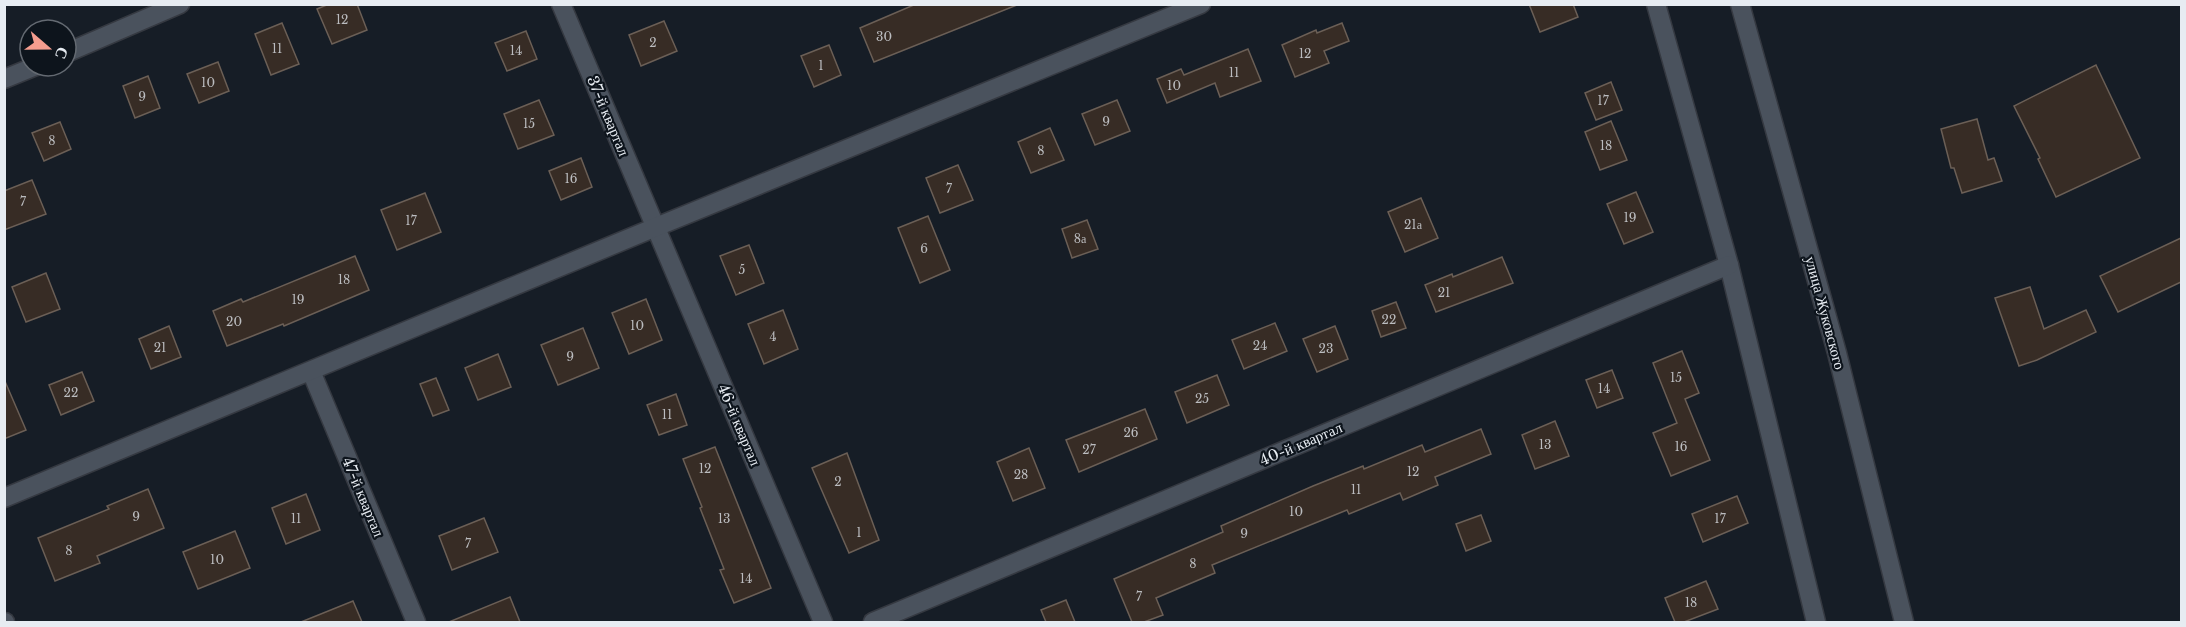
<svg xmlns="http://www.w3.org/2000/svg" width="2186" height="627" viewBox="0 0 2186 627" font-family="'Libre Baskerville',serif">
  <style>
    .building { fill: #372c25; stroke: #6b5f56; stroke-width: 1.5 }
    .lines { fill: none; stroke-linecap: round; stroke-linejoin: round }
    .minor-casing { stroke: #353941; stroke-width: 21 }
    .tertiary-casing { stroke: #353941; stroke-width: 21 }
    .minor { stroke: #4a525d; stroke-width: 18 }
    .tertiary { stroke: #4a525d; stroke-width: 18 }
    .labels { text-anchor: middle; stroke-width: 4.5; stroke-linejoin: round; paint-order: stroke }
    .number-label { font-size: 12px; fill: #bbbcbf }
    .street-label { font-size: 15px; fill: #e7ecf2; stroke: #0d141c }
  </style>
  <rect width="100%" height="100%" fill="#161d26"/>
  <g class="building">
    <polygon points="329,4 357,4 367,30 332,44 317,9"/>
    <polygon points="916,4 1017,4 1017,5 874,62 860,28"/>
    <polygon points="1529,4 1573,4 1578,17 1540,32"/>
    <polygon points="664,21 677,51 641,66 629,35"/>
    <polygon points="282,23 299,64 271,75 255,34"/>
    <polygon points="1342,23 1349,41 1324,51 1329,63 1295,77 1282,45 1316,30 1317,33"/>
    <polygon points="526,31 537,59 507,71 495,43"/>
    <polygon points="829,45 841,75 814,87 801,56"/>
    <polygon points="1248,49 1261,81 1220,97 1215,83 1167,103 1157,79 1181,69 1184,75"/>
    <polygon points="218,62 229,91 199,103 187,74"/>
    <polygon points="2096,65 2140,158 2056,197 2038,159 2040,158 2014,106"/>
    <polygon points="148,76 160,108 135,118 123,86"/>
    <polygon points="1611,82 1622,110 1596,120 1585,93"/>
    <polygon points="539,100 554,135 518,149 504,114"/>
    <polygon points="1117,100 1130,131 1095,145 1082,114"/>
    <polygon points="1977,119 1988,160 1994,158 2002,181 1962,193 1954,168 1951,168 1941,129"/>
    <polygon points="1611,121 1627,160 1600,170 1585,132"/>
    <polygon points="60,122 71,149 44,161 32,133"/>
    <polygon points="1050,128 1064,160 1031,173 1018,142"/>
    <polygon points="581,158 592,187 561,200 549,171"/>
    <polygon points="958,165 973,200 940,213 926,178"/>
    <polygon points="32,180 46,214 4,230 4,191"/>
    <polygon points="1636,192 1653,232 1624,244 1607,204"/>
    <polygon points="425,193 441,232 397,250 381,210"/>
    <polygon points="1421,198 1438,238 1405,252 1388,212"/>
    <polygon points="928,216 950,270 920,283 898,228"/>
    <polygon points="1087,220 1098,249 1072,258 1062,229"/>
    <polygon points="2181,238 2181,282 2118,312 2100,276"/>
    <polygon points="749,245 764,283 736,295 720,256"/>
    <polygon points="355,256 369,290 284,326 283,324 227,346 213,311 241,299 243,302"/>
    <polygon points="1502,257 1513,283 1436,312 1425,285 1452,274 1453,277"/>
    <polygon points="46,273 60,309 26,322 12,287"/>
    <polygon points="2030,287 2044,329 2086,310 2096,332 2037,360 2019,366 1995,298"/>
    <polygon points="646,299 662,340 629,354 612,313"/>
    <polygon points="1396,302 1406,328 1381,337 1372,311"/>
    <polygon points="783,310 798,349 764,364 748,324"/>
    <polygon points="1275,323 1287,351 1244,369 1232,340"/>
    <polygon points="169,326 181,357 151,369 139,339"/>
    <polygon points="1335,326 1348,359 1317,372 1303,339"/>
    <polygon points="583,328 599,368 558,385 541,345"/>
    <polygon points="1682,351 1699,393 1685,399 1710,460 1671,476 1653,433 1677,423 1653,363"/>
    <polygon points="498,354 511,387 478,400 465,368"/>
    <polygon points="1612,370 1623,398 1597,408 1586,380"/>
    <polygon points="82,372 94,401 61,415 49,385"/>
    <polygon points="1217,375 1229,405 1187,423 1175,392"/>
    <polygon points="436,378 449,410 433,416 420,384"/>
    <polygon points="4,379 26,430 4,439"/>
    <polygon points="676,394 687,425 659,435 647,405"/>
    <polygon points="1145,409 1157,439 1079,472 1066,440"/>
    <polygon points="1555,421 1569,456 1535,469 1522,435"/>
    <polygon points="1481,429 1491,454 1435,477 1438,485 1403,500 1400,493 1349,514 1347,510 1212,565 1215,573 1156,598 1163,615 1144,622 1132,622 1114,579 1223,532 1221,526 1313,486 1363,466 1364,469 1422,445 1425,452"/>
    <polygon points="715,447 771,588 734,603 720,570 724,569 700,508 702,507 683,459"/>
    <polygon points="1029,448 1045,488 1013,501 997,462"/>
    <polygon points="847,453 879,540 849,553 812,468"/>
    <polygon points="148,489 164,528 97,556 100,563 55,581 38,538 109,509 107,506"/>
    <polygon points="306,494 320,530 286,544 272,508"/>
    <polygon points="1737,496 1748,523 1703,542 1692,514"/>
    <polygon points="1481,515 1491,541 1466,551 1456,524"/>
    <polygon points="484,518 498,552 452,570 439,536"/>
    <polygon points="235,531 250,568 198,589 183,552"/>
    <polygon points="1706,581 1718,609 1684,622 1675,622 1665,598"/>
    <polygon points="510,597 520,622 449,622"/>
    <polygon points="1066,600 1075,622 1046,622 1041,610"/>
    <polygon points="353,601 362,622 301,622"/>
  </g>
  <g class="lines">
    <defs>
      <g id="minor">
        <polyline points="561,4 823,622"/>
        <polyline points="1656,4 1729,265 1816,622"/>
        <polyline points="66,53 180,4"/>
        <polyline points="4,79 36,66"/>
        <polyline points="311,371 416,622"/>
        <polyline points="4,498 656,227 1201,4"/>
        <polyline points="4,622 5,622"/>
        <polyline points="873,622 1729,265"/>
      </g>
      <polyline id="tertiary" points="1740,4 1837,353 1904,622"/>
    </defs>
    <use href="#minor" class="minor-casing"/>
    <use href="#tertiary" class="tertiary-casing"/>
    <use href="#minor" class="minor"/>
    <use href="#tertiary" class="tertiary"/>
  </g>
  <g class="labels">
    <g class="number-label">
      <text x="342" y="24">12</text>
      <text x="884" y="41">30</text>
      <text x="653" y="47">2</text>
      <text x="277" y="53">11</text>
      <text x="516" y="55">14</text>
      <text x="1305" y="58">12</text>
      <text x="821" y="70">1</text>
      <text x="1234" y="77">11</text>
      <text x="208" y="87">10</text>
      <text x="1174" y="90">10</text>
      <text x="142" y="101">9</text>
      <text x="1603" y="105">17</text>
      <text x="1106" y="126">9</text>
      <text x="529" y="128">15</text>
      <text x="52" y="145">8</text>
      <text x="1606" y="150">18</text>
      <text x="1041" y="155">8</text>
      <text x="571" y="183">16</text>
      <text x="949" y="193">7</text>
      <text x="23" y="206">7</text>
      <text x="1630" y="222">19</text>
      <text x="411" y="225">17</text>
      <text x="1413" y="229">21а</text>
      <text x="1080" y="243">8а</text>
      <text x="924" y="253">6</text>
      <text x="742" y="274">5</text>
      <text x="344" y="284">18</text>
      <text x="1444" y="297">21</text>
      <text x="298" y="304">19</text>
      <text x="1389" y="324">22</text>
      <text x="234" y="326">20</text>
      <text x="637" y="330">10</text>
      <text x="773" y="341">4</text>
      <text x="1260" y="350">24</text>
      <text x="160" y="352">21</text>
      <text x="1326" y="353">23</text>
      <text x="570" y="361">9</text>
      <text x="1676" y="382">15</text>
      <text x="1604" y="393">14</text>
      <text x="71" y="397">22</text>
      <text x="1202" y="403">25</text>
      <text x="667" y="419">11</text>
      <text x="1131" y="437">26</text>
      <text x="1545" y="449">13</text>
      <text x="1681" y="451">16</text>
      <text x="1089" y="454">27</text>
      <text x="705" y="473">12</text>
      <text x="1413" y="476">12</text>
      <text x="1021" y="479">28</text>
      <text x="838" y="486">2</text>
      <text x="1356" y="494">11</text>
      <text x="1296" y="516">10</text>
      <text x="136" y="521">9</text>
      <text x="296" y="523">11</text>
      <text x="724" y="523">13</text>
      <text x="1720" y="523">17</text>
      <text x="859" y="537">1</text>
      <text x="1244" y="538">9</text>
      <text x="468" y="548">7</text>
      <text x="69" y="555">8</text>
      <text x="217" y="564">10</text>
      <text x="1193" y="568">8</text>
      <text x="746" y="583">14</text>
      <text x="1139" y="601">7</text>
      <text x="1691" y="607">18</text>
    </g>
    <g class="street-label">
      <text transform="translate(608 116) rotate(67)" y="5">37-й квартал</text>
      <text transform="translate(1825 313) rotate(75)" y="5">улица Жуковского</text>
      <text transform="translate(739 425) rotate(67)" y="5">46-й квартал</text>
      <text transform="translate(1301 444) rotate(-23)" y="5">40-й квартал</text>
      <text transform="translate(363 497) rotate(67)" y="5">47-й квартал</text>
    </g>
  </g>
  <rect width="2186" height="627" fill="none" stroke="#e7ecf2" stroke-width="12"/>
  <g transform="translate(48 48) rotate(110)"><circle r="28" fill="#0d141c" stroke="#646a72" stroke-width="1.5"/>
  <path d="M0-4.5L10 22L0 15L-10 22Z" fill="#f59d8f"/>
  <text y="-9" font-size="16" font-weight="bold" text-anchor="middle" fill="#e7ecf2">С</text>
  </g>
</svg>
